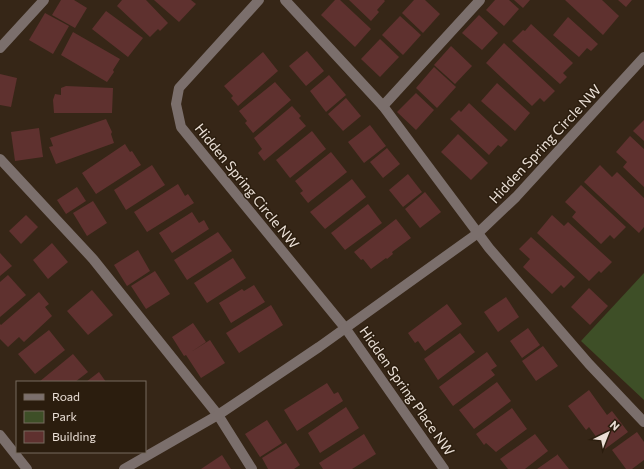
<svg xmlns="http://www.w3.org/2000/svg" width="644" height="469" viewBox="0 0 644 469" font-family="Commissioner,sans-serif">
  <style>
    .green { fill: #3e4f27 }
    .building { fill: #5f312f }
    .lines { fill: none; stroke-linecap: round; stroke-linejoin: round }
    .minor { stroke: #7b6f6c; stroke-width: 10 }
    .labels { text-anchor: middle; stroke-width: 3; stroke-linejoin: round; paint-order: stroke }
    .street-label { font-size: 14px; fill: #eadfd6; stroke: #2b1d0e }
  </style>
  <rect width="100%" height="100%" fill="#362617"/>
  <polygon class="green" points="644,273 644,400 581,341"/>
  <g class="building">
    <polygon points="61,0 74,0 87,8 75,28 52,15"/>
    <polygon points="122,0 146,0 168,23 160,31 158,29 150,37 117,6"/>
    <polygon points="154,0 191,0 196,4 179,22"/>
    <polygon points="335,0 340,0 371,29 355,47 321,15"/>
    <polygon points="349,0 384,0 385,1 377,10 379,12 371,21"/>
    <polygon points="414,0 425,0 440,14 423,33 402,13"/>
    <polygon points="495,0 509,0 519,9 504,26 486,10"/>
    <polygon points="514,0 530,0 523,8"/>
    <polygon points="565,0 602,0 619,16 603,35"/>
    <polygon points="618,0 632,0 626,7"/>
    <polygon points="106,11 143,38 128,57 92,29"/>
    <polygon points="45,13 69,26 53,54 29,40"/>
    <polygon points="479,15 498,33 482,50 462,33"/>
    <polygon points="400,16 421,35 403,55 382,35"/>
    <polygon points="568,17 598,44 591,51 587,48 579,57 553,35"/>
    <polygon points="531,24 573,63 563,73 567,77 560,84 512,41 523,30 525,31"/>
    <polygon points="73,32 120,59 113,70 114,72 107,82 61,55"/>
    <polygon points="380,39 399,57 380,77 361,59"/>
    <polygon points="504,43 555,91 544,102 540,98 532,106 486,63"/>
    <polygon points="451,46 472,66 455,84 434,65"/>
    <polygon points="307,51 324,71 306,86 289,66"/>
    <polygon points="263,52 278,71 238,106 231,98 233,96 224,86"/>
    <polygon points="434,67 456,87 437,108 416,88"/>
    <polygon points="0,74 17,78 11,107 0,105"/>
    <polygon points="329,75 346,95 326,112 310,91"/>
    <polygon points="275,82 291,100 253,133 245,123 247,121 239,111"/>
    <polygon points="497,83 530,113 515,131 481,101"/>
    <polygon points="66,86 113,88 112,113 54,113 53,100 55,94 61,95 61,88"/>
    <polygon points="416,93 434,110 416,130 397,112"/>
    <polygon points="346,98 361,116 343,131 328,114"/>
    <polygon points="469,103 508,140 501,147 498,145 489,155 450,119 459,110 461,112"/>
    <polygon points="292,106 301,116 299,118 306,126 264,161 258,153 262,149 254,138"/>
    <polygon points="106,119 112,132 111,134 114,143 56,164 49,147 53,146 50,138"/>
    <polygon points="644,120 644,141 633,131"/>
    <polygon points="370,125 386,146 364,163 348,142"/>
    <polygon points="39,128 43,157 15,161 11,132"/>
    <polygon points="312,131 326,149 290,178 276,160"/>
    <polygon points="458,134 488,163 471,180 441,152"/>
    <polygon points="630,136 644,149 644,187 623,167 627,162 616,152"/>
    <polygon points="125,144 130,152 132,151 141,165 96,194 82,173"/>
    <polygon points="387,148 400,164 383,178 370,162"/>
    <polygon points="331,152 347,172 308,203 300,193 303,191 295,181"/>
    <polygon points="152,165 165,185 126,210 114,190"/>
    <polygon points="600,165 612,177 617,172 644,198 644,227 639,233 584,182"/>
    <polygon points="408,174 422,192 403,207 389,190"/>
    <polygon points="352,179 366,197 325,229 310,212"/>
    <polygon points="178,184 185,196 188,194 194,203 147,232 134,212"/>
    <polygon points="581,185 626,227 614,239 610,235 601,244 572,217 576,212 565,202"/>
    <polygon points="77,187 86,201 66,214 57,200"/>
    <polygon points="425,192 441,212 420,228 405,209"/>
    <polygon points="93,201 107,223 87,236 73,213"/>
    <polygon points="368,204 382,223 345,250 331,233"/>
    <polygon points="192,212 199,223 204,220 209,229 172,253 159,233"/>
    <polygon points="26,215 38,227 21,244 9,231"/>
    <polygon points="552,215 564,226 568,222 612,262 601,273 599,271 589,281 537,233"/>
    <polygon points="396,219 411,238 392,252 393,254 387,259 386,258 371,269 363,259 361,260 354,252"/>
    <polygon points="218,232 232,251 187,280 174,260"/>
    <polygon points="531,237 575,277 564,288 561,285 552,294 523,267 530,259 519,249"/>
    <polygon points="52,243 68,262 48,279 33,260"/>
    <polygon points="138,250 150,271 127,286 114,265"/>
    <polygon points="0,253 12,266 0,276"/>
    <polygon points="233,258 246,278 207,303 194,283"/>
    <polygon points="155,271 170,294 146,309 131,286"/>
    <polygon points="8,275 26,295 0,317 0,282"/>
    <polygon points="254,285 265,302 231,323 219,303 242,289 244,291"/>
    <polygon points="589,288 608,306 590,325 571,307"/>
    <polygon points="92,290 113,315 88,335 67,311"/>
    <polygon points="39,292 49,304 45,307 52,316 24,342 19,337 8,347 0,339 0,324 1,325"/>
    <polygon points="506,297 519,317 498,332 484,312"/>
    <polygon points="447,304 462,324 425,351 418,341 415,343 408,333"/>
    <polygon points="271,305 283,325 239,353 226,333"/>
    <polygon points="193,323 206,342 191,352 210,340 225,363 201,378 186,355 184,356 172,337"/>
    <polygon points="528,328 540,345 522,358 510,341"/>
    <polygon points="49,330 65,350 35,374 18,354"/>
    <polygon points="460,333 475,352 438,380 424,359"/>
    <polygon points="543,346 558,366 536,381 522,361"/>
    <polygon points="487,352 497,366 491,370 495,375 453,406 439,387"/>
    <polygon points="73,354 88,372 75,382 39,382"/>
    <polygon points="99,372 106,382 86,382"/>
    <polygon points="497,382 511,401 474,429 459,410"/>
    <polygon points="327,383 334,394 338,392 343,401 297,431 284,410"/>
    <polygon points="589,390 607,415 612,411 628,432 605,449 589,427 586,430 568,406"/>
    <polygon points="346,407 359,428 320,453 308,433"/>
    <polygon points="512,408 527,429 496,452 486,443 484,445 476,434"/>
    <polygon points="267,420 282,443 260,457 245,434"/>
    <polygon points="637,432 644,442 644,460 632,469 626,469 612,450"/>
    <polygon points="364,434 376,454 352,469 323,469 319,463"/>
    <polygon points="535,434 548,451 525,469 508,469 500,459"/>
    <polygon points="286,443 300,465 294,469 268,469 262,458"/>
    <polygon points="557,454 569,469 537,469 557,455"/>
    <polygon points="222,455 231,469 201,469"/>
  </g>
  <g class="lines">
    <g class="minor">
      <polyline points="259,0 179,88 176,104 181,127 346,329 444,469"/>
      <polyline points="285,0 383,106 489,248 589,364 644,422"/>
      <polyline points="0,48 44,0"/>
      <polyline points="383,106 480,0"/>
      <polyline points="0,159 93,259 218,415 252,469"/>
      <polyline points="0,435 27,469"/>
      <polyline points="124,469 218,415 319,347 478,233 516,197 644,57"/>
    </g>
  </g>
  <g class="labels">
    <g class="street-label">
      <text transform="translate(545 144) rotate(-47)" y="5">Hidden Spring Circle NW</text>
      <text transform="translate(247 186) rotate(51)" y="5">Hidden Spring Circle NW</text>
      <text transform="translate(407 391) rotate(55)" y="5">Hidden Spring Place NW</text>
    </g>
  </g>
  <rect x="16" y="381" width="130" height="72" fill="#2b1d0e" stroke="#776b5e"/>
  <rect x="24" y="394" width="20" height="6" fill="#7b6f6c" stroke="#776b5e"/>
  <text x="52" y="401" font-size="12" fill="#eadfd6">Road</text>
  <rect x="24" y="411" width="20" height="12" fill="#3e4f27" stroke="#776b5e"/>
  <text x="52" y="421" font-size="12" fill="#eadfd6">Park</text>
  <rect x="24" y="431" width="20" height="12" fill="#5f312f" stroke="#776b5e"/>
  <text x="52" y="441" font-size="12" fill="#eadfd6">Building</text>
  <g transform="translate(608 433) rotate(43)" stroke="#2b1d0e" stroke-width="3" paint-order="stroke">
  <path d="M0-3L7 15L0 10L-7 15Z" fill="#eadfd6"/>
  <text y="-6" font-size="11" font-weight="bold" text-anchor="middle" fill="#eadfd6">N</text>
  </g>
</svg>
